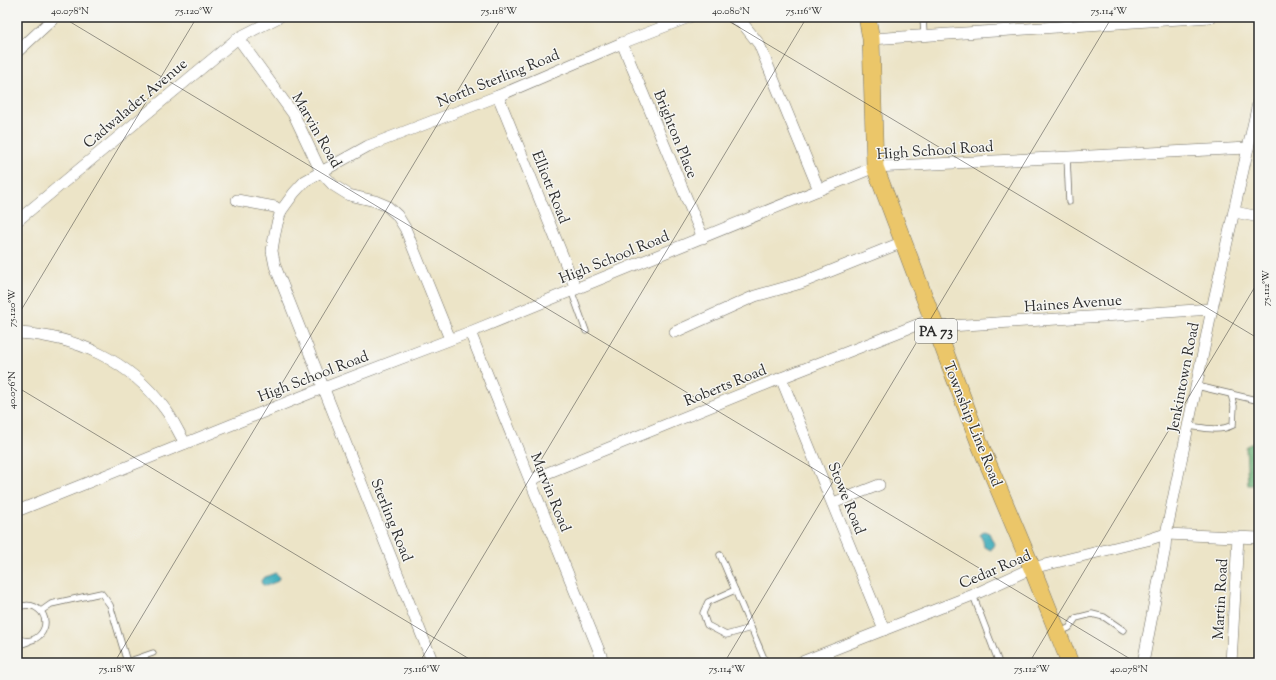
<svg xmlns="http://www.w3.org/2000/svg" width="1276" height="680" viewBox="0 0 1276 680" font-family="'Sorts Mill Goudy',serif">
  <style>
    .forest { fill: #72b87e; stroke: #4e7254 }
    .water { fill: #3faebc; stroke: #356c74 }
    .lines { fill: none; stroke-linecap: round; stroke-linejoin: round }
    .service-casing { stroke: #6f6c62; stroke-width: 7 }
    .minor-casing { stroke: #6f6c62; stroke-width: 12 }
    .primary-casing { stroke: #6f6c62; stroke-width: 18 }
    .service { stroke: #fff; stroke-width: 5.5 }
    .minor { stroke: #fff; stroke-width: 11 }
    .primary { stroke: #ebc669; stroke-width: 17 }
    .ticks { fill: none; stroke: #2b2b2b; stroke-width: 1; stroke-opacity: 0.45 }
    .labels { text-anchor: middle; stroke-width: 3; stroke-linejoin: round; paint-order: stroke }
    .shield { fill: #f6f6f2; stroke: #686867; stroke-width: 1 }
    .shield-label { font-size: 14px; font-weight: bold; fill: #2b2b2b }
    .street-label { font-size: 15px; fill: #2b2b2b; stroke: #f6f6f2 }
    .neatline { fill: none; stroke: #2b2b2b; stroke-width: 1.5 }
    .ticks-label { font-size: 10px; text-anchor: middle; fill: #2b2b2b }
  </style>
  <rect width="100%" height="100%" fill="#f6f6f2"/>
  <filter id="ink" filterUnits="userSpaceOnUse"><feTurbulence type="fractalNoise" baseFrequency=".025" numOctaves="2"/><feDisplacementMap in="SourceGraphic" scale="8" xChannelSelector="R" yChannelSelector="G"/><feConvolveMatrix kernelMatrix="1 2 1 2 8 2 1 2 1" color-interpolation-filters="sRGB"/></filter>
  <filter id="wash" filterUnits="userSpaceOnUse"><feTurbulence type="fractalNoise" baseFrequency=".012" numOctaves="4" result="noise"/><feDisplacementMap in="SourceGraphic" scale="16" xChannelSelector="R" yChannelSelector="G"/><feGaussianBlur stdDeviation="0.9" result="paint"/><feColorMatrix in="noise" values="0 0 0 0 0 0 0 0 0 0 0 0 0 0 0 0 0 1.4 0 .05"/><feComposite in="paint" operator="in"/></filter>
  <g filter="url(#wash)">
    <rect width="100%" height="100%" fill="#ece4c7"/>
    <polygon class="forest" points="1259,438 1259,485 1248,485 1246,447"/>
    <g class="water">
      <polygon points="984,531 989,533 994,544 991,550 984,547 983,541 980,535"/>
      <polygon points="275,573 278,575 279,578 278,581 266,586 262,584 261,581 263,578"/>
    </g>
  </g>
  <g filter="url(#ink)">
    <g class="lines">
      <defs>
        <g id="service">
          <polyline points="923,17 924,35"/>
          <polyline points="1067,157 1069,202"/>
          <polyline points="571,290 586,331"/>
          <polyline points="1197,386 1256,400"/>
          <path d="M1189 426C1204 428 1219 432 1233 425L1234 406 1231 394"/>
          <polyline points="720,555 766,663"/>
          <polyline points="735,590 708,602 703,613 707,625 726,635 751,628"/>
          <polyline points="973,595 999,663"/>
          <path d="M17 608C23 605 29 604 35 607 57 619 39 650 17 638"/>
          <polyline points="41,611 51,604 101,593 110,605 127,662 153,653"/>
          <polyline points="1059,632 1069,628 1076,618 1092,614 1104,617 1123,630"/>
          <polyline points="17,646 28,642"/>
        </g>
        <g id="minor">
          <polyline points="732,17 744,25 759,44 819,190"/>
          <polyline points="238,38 294,115 321,172 333,185 349,195 375,201 387,206 397,215 405,228 450,339"/>
          <polyline points="871,39 1211,17"/>
          <polyline points="622,43 703,238"/>
          <polyline points="17,52 55,17"/>
          <polyline points="498,96 576,289"/>
          <polyline points="237,200 275,207 281,211"/>
          <polyline points="1235,212 1259,217"/>
          <polyline points="17,221 238,38 279,17"/>
          <polyline points="935,327 1212,309"/>
          <polyline points="470,332 604,663"/>
          <polyline points="675,332 755,296 801,283 903,242"/>
          <path d="M17 333C76 336 129 360 165 409 173 419 178 432 185 443"/>
          <polyline points="781,378 884,630"/>
          <polyline points="530,480 781,378 932,319"/>
          <polyline points="833,503 879,485"/>
          <polyline points="17,511 313,392 470,332 875,167 1248,148"/>
          <polyline points="433,663 275,266 272,251 274,238 277,224 281,211 294,193 305,181 321,172 368,146 498,96 622,43 689,17"/>
          <polyline points="799,663 973,595 1032,568 1147,540 1166,534 1259,538"/>
          <polyline points="1143,663 1165,548 1166,534 1212,309 1259,99"/>
          <polyline points="1231,663 1238,537"/>
        </g>
        <polyline id="primary" points="867,17 871,39 875,167 981,447 1032,568 1070,663"/>
      </defs>
      <use href="#service" class="service-casing"/>
      <use href="#minor" class="minor-casing"/>
      <use href="#primary" class="primary-casing"/>
      <use href="#service" class="service"/>
      <use href="#minor" class="minor"/>
      <use href="#primary" class="primary"/>
    </g>
  </g>
  <path class="ticks" d="M62 17 1137 663M722 17 1259 339M17 317 197 17M17 387 476 663M114 663 502 17M419 663 807 17M724 663 1112 17M1029 663 1259 280"/>
  <g class="labels">
    <rect class="shield" x="915" y="319" width="42" height="24" rx="3"/>
    <g class="shield-label">
      <text x="936" y="336">PA 73</text>
    </g>
    <g class="street-label">
      <text transform="translate(498 78) rotate(-22)" y="5">North Sterling Road</text>
      <text transform="translate(135 103) rotate(-40)" y="5">Cadwalader Avenue</text>
      <text transform="translate(317 130) rotate(60)" y="5">Marvin Road</text>
      <text transform="translate(676 134) rotate(68)" y="5">Brighton Place</text>
      <text transform="translate(935 150) rotate(-4)" y="5">High School Road</text>
      <text transform="translate(551 187) rotate(68)" y="5">Elliott Road</text>
      <text transform="translate(614 257) rotate(-22)" y="5">High School Road</text>
      <text transform="translate(1073 303) rotate(-4)" y="5">Haines Avenue</text>
      <text transform="translate(313 376) rotate(-21)" y="5">High School Road</text>
      <text transform="translate(1183 377) rotate(-79)" y="5">Jenkintown Road</text>
      <text transform="translate(725 385) rotate(-22)" y="5">Roberts Road</text>
      <text transform="translate(973 424) rotate(68)" y="5">Township Line Road</text>
      <text transform="translate(551 492) rotate(68)" y="5">Marvin Road</text>
      <text transform="translate(847 498) rotate(68)" y="5">Stowe Road</text>
      <text transform="translate(392 520) rotate(68)" y="5">Sterling Road</text>
      <text transform="translate(995 569) rotate(-23)" y="5">Cedar Road</text>
      <text transform="translate(1220 599) rotate(-87)" y="5">Martin Road</text>
    </g>
  </g>
  <rect width="1276" height="680" fill="none" stroke="#f6f6f2" stroke-width="44"/>
  <rect x="22" y="22" width="1232" height="636" class="neatline"/>
  <g class="ticks-label">
    <text x="70" y="14">40.078°N</text>
    <text x="194" y="14">75.120°W</text>
    <text x="499" y="14">75.118°W</text>
    <text x="731" y="14">40.080°N</text>
    <text x="804" y="14">75.116°W</text>
    <text x="1109" y="14">75.114°W</text>
    <text transform="translate(1265 288) rotate(-90)" y="4">75.112°W</text>
    <text transform="translate(11 308) rotate(-90)" y="4">75.120°W</text>
    <text transform="translate(11 390) rotate(-90)" y="4">40.076°N</text>
    <text x="117" y="672">75.118°W</text>
    <text x="422" y="672">75.116°W</text>
    <text x="727" y="672">75.114°W</text>
    <text x="1032" y="672">75.112°W</text>
    <text x="1129" y="672">40.078°N</text>
  </g>
</svg>
